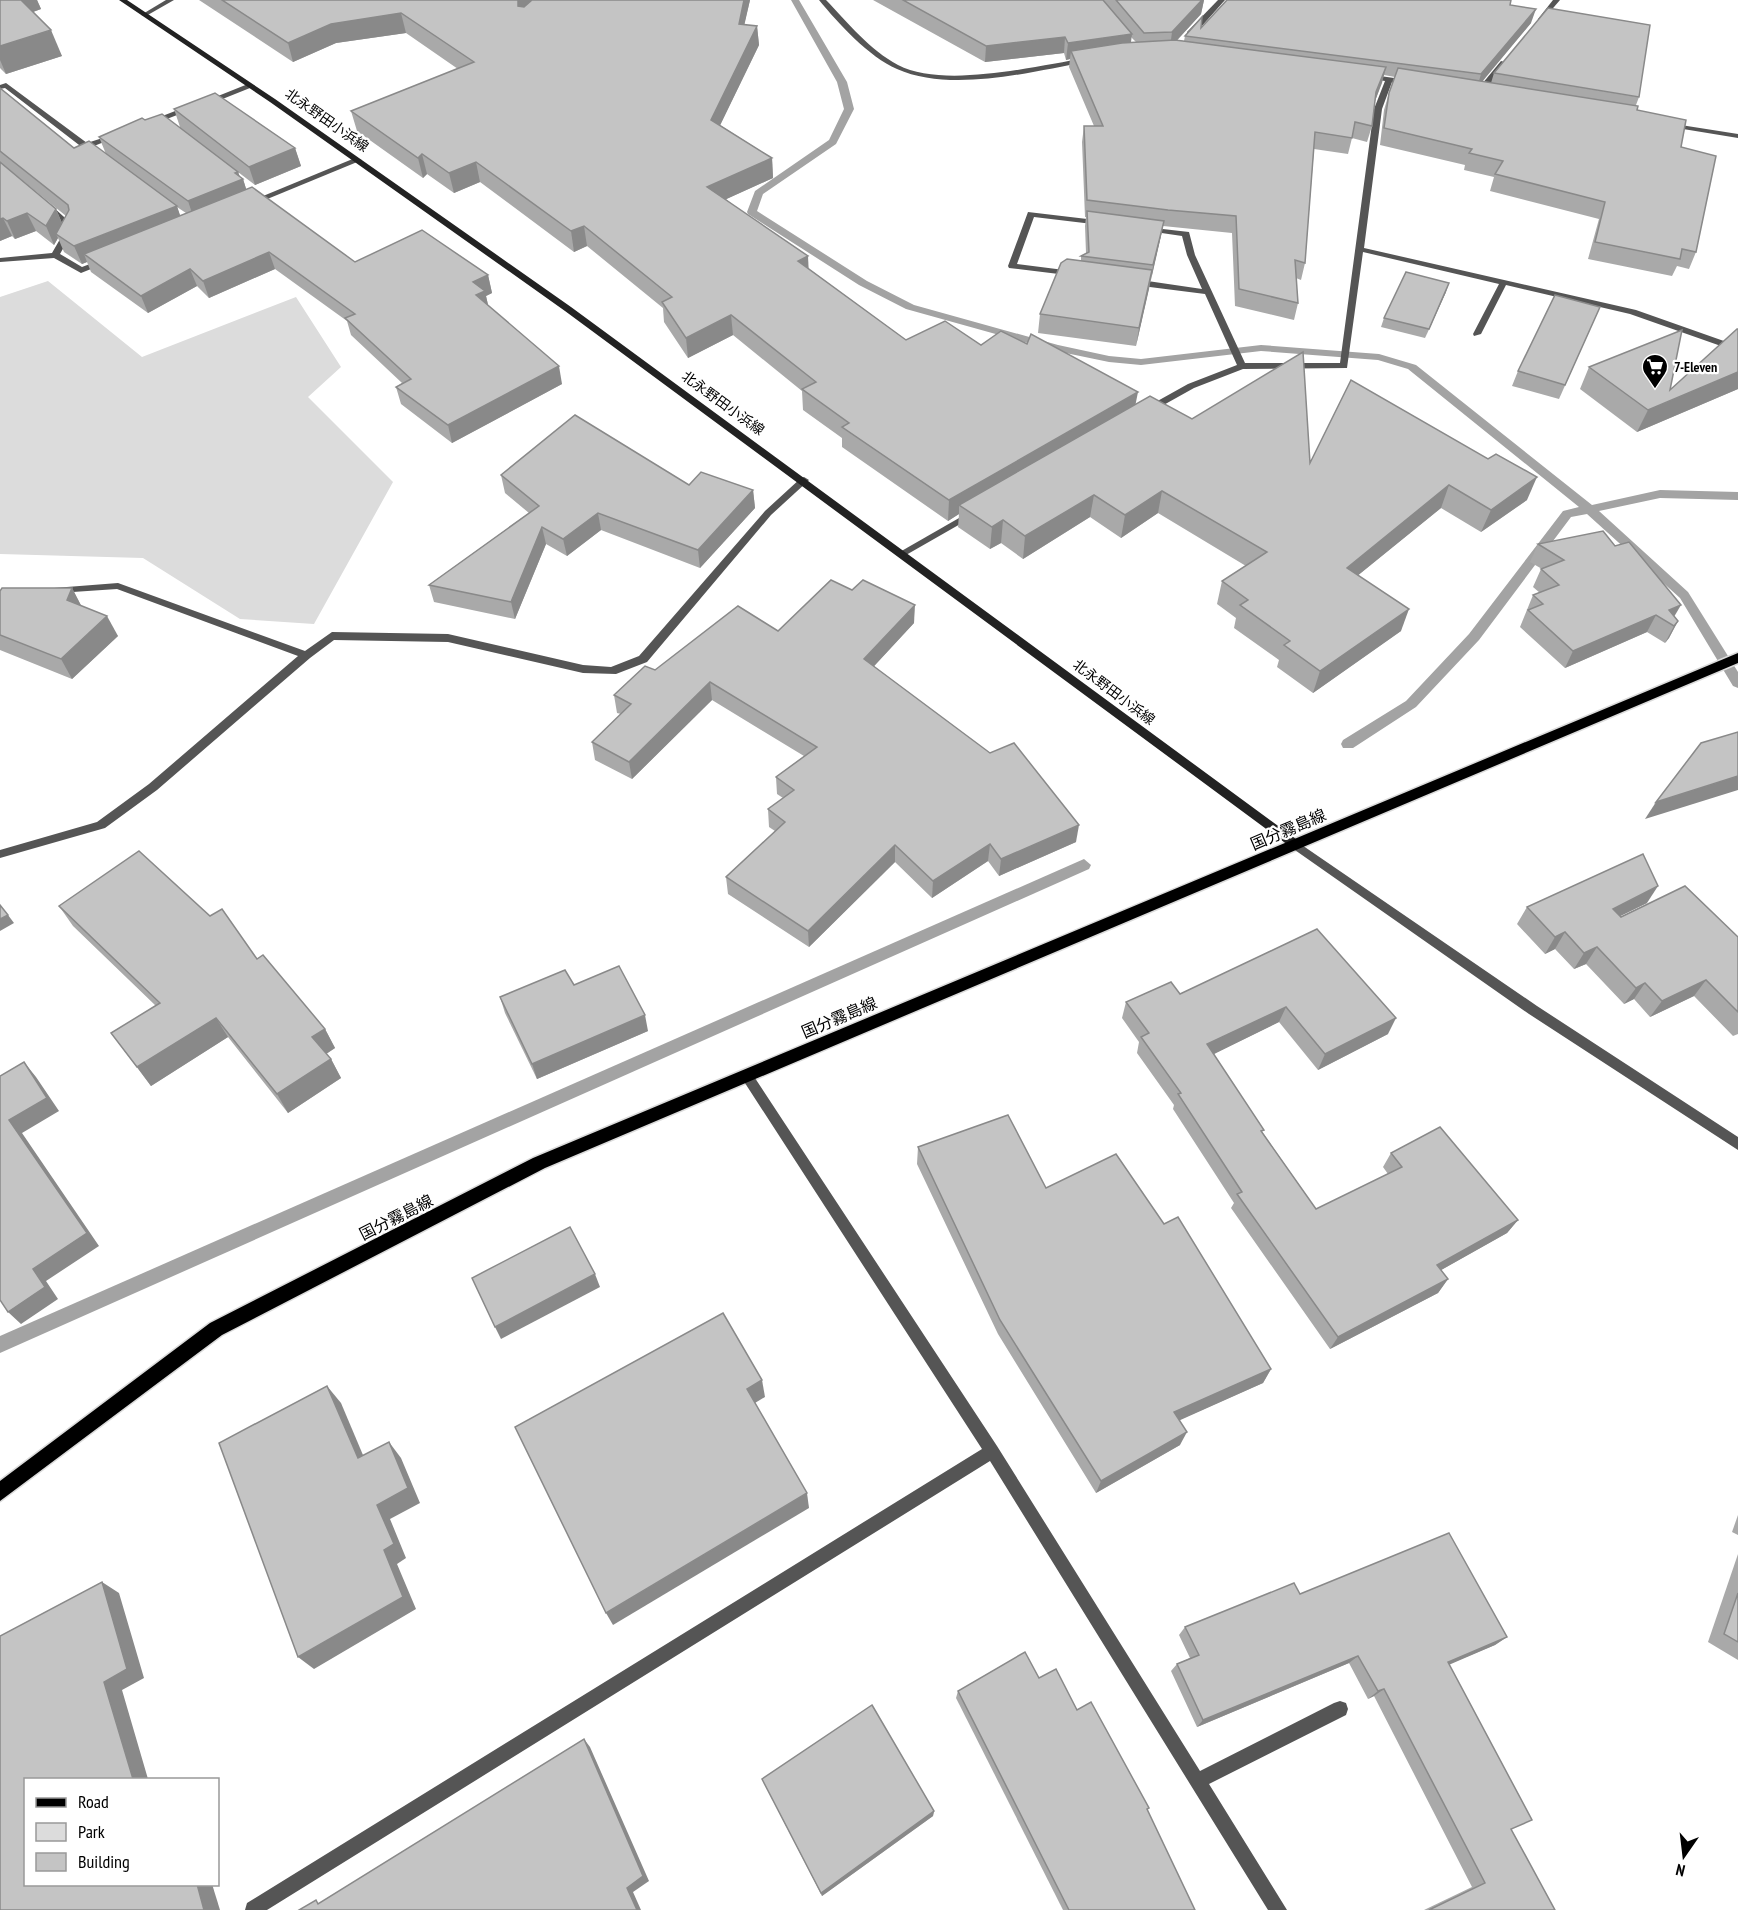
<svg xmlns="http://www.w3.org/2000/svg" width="1738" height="1910" viewBox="0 0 1738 1910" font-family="'PT Sans Narrow','Noto Sans JP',sans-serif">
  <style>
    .green { fill: #dcdcdc }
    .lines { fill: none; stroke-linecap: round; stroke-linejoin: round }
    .stream { fill: #a3a3a3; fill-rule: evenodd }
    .primary-casing { stroke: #dbdbdb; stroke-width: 3 }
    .minor { fill: #555; fill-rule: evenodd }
    .tertiary { fill: #555; fill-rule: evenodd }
    .secondary { fill: #222; fill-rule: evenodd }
    .primary { fill: #000; fill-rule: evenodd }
    .wall { fill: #a9a9a9; fill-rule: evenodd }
    .shaded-wall { fill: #898989 }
    .building { fill: #c4c4c4; stroke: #898989; stroke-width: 1.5 }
    .labels { text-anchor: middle; stroke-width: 4.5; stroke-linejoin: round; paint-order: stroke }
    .far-street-label { font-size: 14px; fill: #000; stroke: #fff }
    .far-poi-label { font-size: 14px; font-weight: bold; fill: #000; stroke: #fff; text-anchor: start }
    .street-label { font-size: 16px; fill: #000; stroke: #fff }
  </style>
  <rect width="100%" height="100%" fill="#fff"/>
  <polygon class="green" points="48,281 142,357 296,297 341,367 308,397 393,482 314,624 240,619 143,558 0,554 0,297"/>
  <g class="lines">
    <g class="stream">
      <polygon points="791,0 799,0 847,82 854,109 836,144 763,194 757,211 867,281 914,305 1058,345 1109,356 1141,359 1261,345 1379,354 1416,365 1592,505 1660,490 1738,492 1738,500 1660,498 1599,511 1688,592 1738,672 1738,688 1733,686 1680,598 1587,514 1571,517 1479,640 1416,707 1353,748 1343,748 1341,744 1343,740 1406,701 1469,634 1563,511 1579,507 1408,369 1378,360 1261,351 1141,365 1109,362 1056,351 906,309 859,285 748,214 747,212 755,191 829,140 844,109 837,82"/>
      <polygon points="1084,859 1091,865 1089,869 0,1353 0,1336"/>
    </g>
    <defs>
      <polygon id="primary" points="1738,653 1738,663 545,1168 222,1335 0,1501 0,1481 210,1323 533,1158"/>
    </defs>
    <use href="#primary" class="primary-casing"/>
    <g class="minor">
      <polygon points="166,0 174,0 146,16 141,15"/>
      <path d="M819 0H826C848 23 870 50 898 65 944 89 1036 66 1086 58L1090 60 1086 62C1030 72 951 93 897 69 869 57 838 23 819 0Z"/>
      <polygon points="1218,0 1225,0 1193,36 1187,36 1187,32"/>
      <polygon points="1553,0 1560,0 1542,21 1538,21 1538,19"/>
      <polygon points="1501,61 1508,63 1483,94 1477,94 1477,90"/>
      <polygon points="1366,74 1408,80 1412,82 1408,84 1392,82 1382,109 1364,248 1636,310 1738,346 1738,352 1630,314 1506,285 1481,334 1474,336 1473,334 1499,284 1363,252 1347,368 1243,369 1194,388 1151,412 1145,412 1145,408 1188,384 1237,365 1205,294 1134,285 1130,282 1134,279 1202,289 1187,255 1182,236 1148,231 1144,229 1145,227 1189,232 1195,255 1245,363 1340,363 1374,109 1385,81 1366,78"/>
      <polygon points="6,83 87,143 115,134 119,136 89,148 83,148 5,88 0,89 0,85"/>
      <polygon points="248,84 255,86 210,104 203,102"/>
      <polygon points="188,106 195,108 154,124 147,122"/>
      <polygon points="1668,123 1738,134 1738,138 1671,127 1667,125"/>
      <polygon points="355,158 362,160 253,205 246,203"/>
      <polygon points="46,206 52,206 75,227 60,254 82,267 103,259 106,259 106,263 81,273 54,258 0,262 0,258 52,253 67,227 46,210"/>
      <polygon points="1028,212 1104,221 1105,223 1101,225 1034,217 1017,264 1072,271 1076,274 1075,276 1009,268 1008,266"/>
      <polygon points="804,477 809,480 807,482 771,515 647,662 616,674 583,673 448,642 334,640 310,658 157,790 105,828 0,858 0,850 97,822 149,784 298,656 117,589 58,593 53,590 54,588 118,583 305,651 332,632 448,634 583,665 611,667 639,656 765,511 801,478"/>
      <polygon points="973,510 978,513 976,515 906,555 903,556 898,553"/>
      <polygon points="747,1071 751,1072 997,1446 1200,1771 1334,1703 1340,1701 1346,1703 1348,1709 1346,1715 1209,1784 1287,1910 1268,1910 990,1461 267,1910 245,1910 247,1903 982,1449 743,1080 741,1076 743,1072"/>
    </g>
    <polygon class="tertiary" points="1296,841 1537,1006 1738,1137 1738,1150 1529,1014 1292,848 1290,845"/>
    <polygon class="secondary" points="119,0 127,0 275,99 571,307 1300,842 1302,845 1300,848 1292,848 565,311 270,102"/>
    <use href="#primary" class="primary"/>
  </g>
  <g class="wall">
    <polygon points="0,0 37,0 41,9 33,12 62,56 6,74 0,68"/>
    <polygon points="199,0 750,0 744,25 757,26 759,45 720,125 772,158 773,178 726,199 809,269 906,340 981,345 1136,404 1192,419 1310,463 1351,380 1527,500 1481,532 1441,508 1358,575 1401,631 1313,693 1277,667 1279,660 1234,628 1236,618 1217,604 1222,581 1246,566 1158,513 1121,538 1090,517 1023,559 1001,543 990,549 958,527 959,514 948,521 842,447 842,438 803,410 802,391 733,335 688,358 664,322 663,308 587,246 574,252 480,182 454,193 427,174 423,178 357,131 351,111 458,69 406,33 336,43 293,62"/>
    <path d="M873 0H1204L1201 14 1177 40 1184 41 1185 36 1201 28 1510 5 1531 23 1482 81 1491 83 1494 73 1639 97 1636 105 1637 110 1681 147 1696 252 1689 269 1677 266 1672 276 1588 259 1599 219 1490 191 1494 177 1464 170 1465 165 1380 145 1384 110 1389 93 1395 77 1384 75 1375 101 1372 126 1367 142 1352 138 1348 154 1314 149 1305 263 1301 280 1296 278 1298 303 1294 320 1235 306 1232 233 1163 226 1136 346 1038 333 1040 314 1081 261V256L1086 253 1085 226 1086 217H1085L1082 142 1084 126H1094L1069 67 1070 59 1066 60 1064 53 985 62ZM1131 37 1136 42 1131 43Z"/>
    <path d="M0 88 74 148 106 154 99 137 145 120 180 127 174 109 295 148 301 166 255 185 238 172 240 177 243 179 246 189 355 262 488 275 492 293 486 296 488 305 562 384 452 443 401 404 396 387 402 383 351 335 347 321 275 269 209 298 197 286 148 313 91 272 87 262 82 264 64 252 58 238 54 245 36 231 15 239 12 236 0 241V162L56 209 62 223 66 216 0 162ZM177 207 186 213 180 216Z"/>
    <polygon points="1446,292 1425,338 1381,327 1384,318"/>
    <polygon points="1600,307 1559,399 1512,386 1518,371"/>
    <polygon points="1738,329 1738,389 1637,432 1580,389 1589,367 1670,390"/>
    <polygon points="501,475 689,485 753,490 755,508 700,568 601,530 567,556 546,544 515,619 434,602 429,585 529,513 505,493"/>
    <polygon points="1538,544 1674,617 1678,621 1669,638 1665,643 1647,632 1565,668 1520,627 1533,595 1540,593 1533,587 1541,569 1542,569 1530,562"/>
    <polygon points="72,588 81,606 118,636 72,679 0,650 0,591"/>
    <polygon points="914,623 874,666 1076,842 999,876 988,861 932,898 895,862 809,947 728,894 726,877 775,831 769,827 768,809 783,798 777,794 776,777 804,756 712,700 632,779 595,760 592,742 621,714 617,713 614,695 655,670 778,631"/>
    <polygon points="1647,903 1620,916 1738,937 1738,1034 1733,1036 1694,996 1650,1017 1634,999 1624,1004 1586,964 1574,969 1555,949 1545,954 1517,924 1527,907"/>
    <polygon points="59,906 257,959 325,1029 335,1048 326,1054 331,1059 341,1078 288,1113 228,1037 151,1086 111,1033 156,1006 73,926"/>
    <polygon points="1317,929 1388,1034 1318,1070 1279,1022 1213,1054 1263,1133 1316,1209 1388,1174 1383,1167 1391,1153 1518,1220 1507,1233 1441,1270 1448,1279 1438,1293 1330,1349 1231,1208 1234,1203 1173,1109 1174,1105 1137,1053 1139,1042 1122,1018 1126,1002 1180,994"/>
    <polygon points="574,985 648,1031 537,1079 505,1013 500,997"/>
    <polygon points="918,1147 1046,1188 1164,1224 1271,1369 1263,1383 1179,1420 1180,1445 1096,1493 998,1334 917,1164"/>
    <polygon points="1738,1515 1738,1535 1732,1532"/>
    <polygon points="1738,1554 1738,1660 1708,1642"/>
    <polygon points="1300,1594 1507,1637 1495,1645 1449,1664 1511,1829 1555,1910 1424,1910 1472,1887 1374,1696 1368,1699 1349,1663 1197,1727 1171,1671 1177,1664 1190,1658 1179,1635 1185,1627"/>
    <polygon points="1039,1678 1077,1710 1147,1810 1195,1910 1063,1910 956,1698 958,1691"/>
    <polygon points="762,1779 934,1811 933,1816 822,1896"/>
  </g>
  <g class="shaded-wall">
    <polygon points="15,0 37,0 41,9 22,16"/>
    <polygon points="519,0 545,0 522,20 518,6 518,1"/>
    <polygon points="744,0 750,0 740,44 739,24"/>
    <polygon points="1202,0 1204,0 1201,14 1170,48 1172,32"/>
    <polygon points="1536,9 1531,23 1477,88 1481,74"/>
    <polygon points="401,13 406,33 336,43 293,62 288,43 331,24"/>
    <polygon points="757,26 759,45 713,140 711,120"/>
    <polygon points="51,30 62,56 6,74 0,60 0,46"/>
    <polygon points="1132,34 1130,50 1071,51 1070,59 1066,60 1068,43"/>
    <polygon points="1065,37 1064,53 985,62 986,46"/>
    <polygon points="1386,67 1382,83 1372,109 1376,92"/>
    <polygon points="295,148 301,166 255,185 249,167"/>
    <polygon points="422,154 427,174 423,178 418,158"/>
    <polygon points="772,158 773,178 709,207 707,187"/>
    <polygon points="476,162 480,182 454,193 449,173"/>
    <polygon points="238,172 241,180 243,179 249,198 194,219 188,201"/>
    <polygon points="177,206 183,224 84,254 87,262 82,264 74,246"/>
    <polygon points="56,209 64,228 56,234 58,238 54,245 46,226"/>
    <polygon points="27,213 36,231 15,239 7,221"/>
    <polygon points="3,218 12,236 0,241 0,219"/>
    <polygon points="1164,221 1161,236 1151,280 1153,265"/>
    <polygon points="584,226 587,246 574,252 571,231"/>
    <polygon points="269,252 275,269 209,298 203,281"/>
    <polygon points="808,256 809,276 798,261"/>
    <polygon points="190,269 197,286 148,313 141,296"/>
    <polygon points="1152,270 1149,289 1136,346 1139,328"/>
    <polygon points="488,275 492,293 486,296 489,309 480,313 473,282"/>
    <polygon points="1449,283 1446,292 1425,338 1429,329"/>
    <polygon points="731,315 733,335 688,358 686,338"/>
    <polygon points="559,366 562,384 452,443 448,425"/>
    <polygon points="1738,372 1738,389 1637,432 1648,410"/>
    <polygon points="1138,392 1134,412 959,505 959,514 948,521 949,500"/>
    <polygon points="1537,477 1527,500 1481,532 1491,510"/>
    <polygon points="1449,485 1441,508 1340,590 1347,568"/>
    <polygon points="753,490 755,508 700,568 698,550"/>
    <polygon points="1162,491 1158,513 1121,538 1125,515"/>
    <polygon points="1094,495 1090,517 1023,559 1025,536"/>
    <polygon points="598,513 601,530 567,556 563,539"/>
    <polygon points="1003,520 1001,543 990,549 992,527"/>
    <polygon points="542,527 546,544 515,619 511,602"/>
    <polygon points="72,588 83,609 67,600"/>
    <polygon points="915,605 914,623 864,677 864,659"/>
    <polygon points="1681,605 1671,622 1669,610"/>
    <polygon points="1409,609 1401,631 1313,693 1320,671"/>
    <polygon points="1656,615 1647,632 1565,668 1573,651"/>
    <polygon points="107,616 118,636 72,679 61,659"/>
    <polygon points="1678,621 1669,638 1665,643 1674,626"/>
    <polygon points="710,682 712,700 632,779 629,762"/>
    <polygon points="1738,776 1738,790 1645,819 1656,802"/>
    <polygon points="1079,825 1076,842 999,876 1001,859"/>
    <polygon points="990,844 988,861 932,898 933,881"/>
    <polygon points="895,845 895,862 809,947 808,931"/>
    <polygon points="1658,886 1647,903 1602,925 1613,909"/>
    <polygon points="8,915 14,923 0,931 0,919"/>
    <polygon points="1565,932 1555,949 1545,954 1555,937"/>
    <polygon points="1597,947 1586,964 1574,969 1584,953"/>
    <polygon points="1706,980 1694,996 1650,1017 1662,1001"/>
    <polygon points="1645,983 1634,999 1624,1004 1636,988"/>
    <polygon points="1286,1007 1279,1022 1202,1060 1207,1044"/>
    <polygon points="645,1015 648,1031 537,1079 532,1064"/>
    <polygon points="216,1018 228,1037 151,1086 137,1067"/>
    <polygon points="1396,1018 1388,1034 1318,1070 1325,1054"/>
    <polygon points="325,1029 335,1048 323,1056 312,1037"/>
    <polygon points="331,1059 341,1078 288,1113 277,1094"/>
    <polygon points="24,1062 36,1077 59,1111 22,1133 99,1246 46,1281 58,1299 21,1324 8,1312 9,1120"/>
    <polygon points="1518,1220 1507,1233 1427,1278 1437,1265"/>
    <polygon points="595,1274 600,1287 501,1339 495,1327"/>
    <polygon points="1448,1279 1438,1293 1330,1349 1338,1337"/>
    <polygon points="1271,1369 1263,1383 1167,1426 1174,1412"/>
    <polygon points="762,1380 765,1397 750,1406 747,1389"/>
    <polygon points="327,1386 341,1403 371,1474 358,1458"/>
    <polygon points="1187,1432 1180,1445 1096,1493 1101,1481"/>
    <polygon points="389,1442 401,1458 420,1503 390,1519 406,1558 397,1564 416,1609 314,1669 298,1657 384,1550 377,1505"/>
    <polygon points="807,1493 809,1508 613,1625 606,1613"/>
    <polygon points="102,1582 119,1593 144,1678 122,1690 148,1779 133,1779 104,1682"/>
    <polygon points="1507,1637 1495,1645 1437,1670 1448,1662"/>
    <polygon points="1358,1656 1349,1663 1197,1727 1203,1720"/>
    <polygon points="1384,1689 1374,1696 1368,1699 1378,1691"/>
    <polygon points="584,1739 590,1747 649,1881 633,1892 641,1910 637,1910 627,1888"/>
    <polygon points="934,1811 933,1816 822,1896 821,1893"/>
    <polygon points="197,1884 212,1884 220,1910 204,1910"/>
  </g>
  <g class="building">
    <polygon points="0,0 21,0 51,30 0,46"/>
    <polygon points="222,0 519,0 518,1 518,6 524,7 532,0 744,0 739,24 757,26 711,120 772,158 707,187 808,256 798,261 906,340 945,321 981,345 1001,331 1027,344 1031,334 1138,392 949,500 842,427 849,423 802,389 816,382 731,315 686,338 662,302 672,297 584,226 571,231 476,162 449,173 422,154 418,158 351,111 474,62 401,13 331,24 288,43"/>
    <polygon points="903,0 1103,0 1132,34 1068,43 1065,37 986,46"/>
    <polygon points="1116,0 1202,0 1172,32 1144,33"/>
    <polygon points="1227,0 1511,0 1510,5 1536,9 1481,74 1185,36 1202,17 1201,28"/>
    <polygon points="1548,8 1650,25 1639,97 1494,73"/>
    <polygon points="1175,40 1386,67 1376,92 1372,126 1355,122 1352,138 1315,132 1305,263 1295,260 1298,303 1239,289 1236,216 1168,210 1087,200 1084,126 1103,126 1071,51 1122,43"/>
    <polygon points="1398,68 1638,106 1637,110 1686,120 1681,147 1716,156 1696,252 1682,249 1680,259 1595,242 1605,202 1495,174 1503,161 1469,153 1472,149 1384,128 1389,93"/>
    <polygon points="0,88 74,148 89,141 177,206 74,246 56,234 69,210 68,205 0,151"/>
    <polygon points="215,93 295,148 249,167 174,109"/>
    <polygon points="162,114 238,172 235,173 243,179 188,201 99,137 142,118 145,120"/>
    <polygon points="0,162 56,209 46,226 27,213 7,221 3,218 0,219"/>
    <polygon points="252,187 355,262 422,230 488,275 473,282 485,291 476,295 559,366 448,425 396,387 411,379 345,318 355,314 269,252 203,281 190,269 141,296 84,254"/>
    <polygon points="1087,211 1164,221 1153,265 1081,256 1089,252"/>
    <polygon points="1067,259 1152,270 1139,328 1040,314 1061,263"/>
    <polygon points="1406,272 1449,283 1429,329 1384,318"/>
    <polygon points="1555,295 1600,307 1565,385 1518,371"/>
    <polygon points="1737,329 1738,329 1738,372 1648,410 1589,367 1682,330 1670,390"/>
    <polygon points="1303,352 1310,463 1351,380 1488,459 1496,454 1537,477 1491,510 1449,485 1347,568 1409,609 1320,671 1284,645 1290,641 1240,605 1248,600 1222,581 1267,552 1162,491 1125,515 1094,495 1025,536 1003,520 992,527 959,505 1150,396 1192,419"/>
    <polygon points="575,415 689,485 701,472 753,490 698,550 598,513 563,539 542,527 511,602 429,585 539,506 501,475"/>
    <polygon points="1603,531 1615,546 1629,542 1681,605 1669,610 1678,621 1674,626 1656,615 1573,651 1528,610 1543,604 1533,595 1559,585 1541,569 1564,560 1538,544"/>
    <polygon points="831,580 852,590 863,580 915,605 864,659 990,753 1014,743 1079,825 1001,859 990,844 933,881 895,845 808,931 726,877 785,822 768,809 794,790 776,777 817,747 710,682 629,762 592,742 631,704 614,695 645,666 655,670 738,606 778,631"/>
    <polygon points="2,588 72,588 67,600 107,616 61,659 0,635 0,591"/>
    <polygon points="1738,732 1738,776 1656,802 1701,743"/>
    <polygon points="139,851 210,916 222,909 257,959 263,955 325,1029 312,1037 331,1059 277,1094 216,1018 137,1067 111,1033 160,1003 59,906"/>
    <polygon points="1643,854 1658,886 1613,909 1621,917 1685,886 1738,937 1738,1012 1706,980 1662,1001 1645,983 1636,988 1597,947 1584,953 1565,932 1555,937 1527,907"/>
    <polygon points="0,905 8,915 0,919"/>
    <polygon points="1317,929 1396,1018 1325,1054 1286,1007 1207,1044 1264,1130 1261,1131 1316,1209 1402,1167 1391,1153 1440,1127 1518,1220 1437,1265 1448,1279 1338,1337 1237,1194 1242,1192 1178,1094 1181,1093 1141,1037 1149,1033 1126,1002 1171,982 1180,994"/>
    <polygon points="619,966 645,1015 532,1064 500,997 565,970 574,985"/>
    <polygon points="24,1062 47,1098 9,1120 87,1233 33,1269 45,1287 8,1312 0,1300 0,1076"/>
    <polygon points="1008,1115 1046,1188 1116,1154 1164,1224 1178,1217 1271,1369 1174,1412 1187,1432 1101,1481 1000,1320 918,1147"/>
    <polygon points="570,1227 595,1274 495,1327 472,1278"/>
    <polygon points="723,1313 762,1380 747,1389 807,1493 606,1613 515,1427"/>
    <polygon points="327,1386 358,1458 389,1442 408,1488 377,1505 394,1544 384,1550 403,1597 298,1657 219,1443"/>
    <polygon points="1449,1533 1507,1637 1448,1662 1532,1820 1511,1829 1555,1910 1429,1910 1485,1883 1384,1689 1378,1691 1358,1656 1203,1720 1177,1664 1199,1655 1185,1627 1294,1583 1300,1594"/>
    <polygon points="102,1582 127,1669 104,1682 133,1779 26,1779 26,1884 197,1884 204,1910 0,1910 0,1636"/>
    <polygon points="1738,1593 1738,1642 1724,1634"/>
    <polygon points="1025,1652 1039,1678 1056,1669 1077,1710 1091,1702 1149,1808 1147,1809 1195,1910 1069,1910 958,1691"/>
    <polygon points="872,1705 934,1811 821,1893 762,1779"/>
    <polygon points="584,1739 643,1876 627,1888 637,1910 299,1910 316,1900 318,1904"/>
  </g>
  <defs>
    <symbol id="supermarket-pin" viewBox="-11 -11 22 30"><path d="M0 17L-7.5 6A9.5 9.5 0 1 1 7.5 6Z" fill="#000" stroke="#fff"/><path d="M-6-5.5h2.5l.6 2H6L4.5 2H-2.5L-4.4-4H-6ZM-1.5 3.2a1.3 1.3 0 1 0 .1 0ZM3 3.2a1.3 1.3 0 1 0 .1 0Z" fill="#fff"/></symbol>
  </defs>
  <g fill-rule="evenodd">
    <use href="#supermarket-pin" x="1640" y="352" width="30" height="40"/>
  </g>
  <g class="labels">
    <g class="far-street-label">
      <text transform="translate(327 120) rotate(35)" y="5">北永野田小浜線</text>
      <text transform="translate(723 403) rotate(36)" y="5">北永野田小浜線</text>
      <text transform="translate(1114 692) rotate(37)" y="5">北永野田小浜線</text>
    </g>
    <g class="far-poi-label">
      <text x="1674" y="372">7-Eleven</text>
    </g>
    <g class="street-label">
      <text transform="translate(1288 829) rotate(-23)" y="6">国分霧島線</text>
      <text transform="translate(839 1017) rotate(-23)" y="6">国分霧島線</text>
      <text transform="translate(396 1217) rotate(-27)" y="6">国分霧島線</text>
    </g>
  </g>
  <rect x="24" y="1778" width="195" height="108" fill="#ffffff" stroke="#999999" stroke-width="1.5"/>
  <rect x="36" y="1798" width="30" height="9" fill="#000000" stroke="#999999" stroke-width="1.5"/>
  <text x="78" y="1808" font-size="18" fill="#000000">Road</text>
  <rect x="36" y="1823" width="30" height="18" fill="#dcdcdc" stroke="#999999" stroke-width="1.5"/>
  <text x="78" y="1838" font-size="18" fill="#000000">Park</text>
  <rect x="36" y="1853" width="30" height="18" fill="#c4c4c4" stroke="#999999" stroke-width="1.5"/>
  <text x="78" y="1868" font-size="18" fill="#000000">Building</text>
  <g transform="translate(1684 1856) rotate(194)" stroke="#ffffff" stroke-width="4.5" paint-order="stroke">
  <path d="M0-4.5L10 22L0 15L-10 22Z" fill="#000000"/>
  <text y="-9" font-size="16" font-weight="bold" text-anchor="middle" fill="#000000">N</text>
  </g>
</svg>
